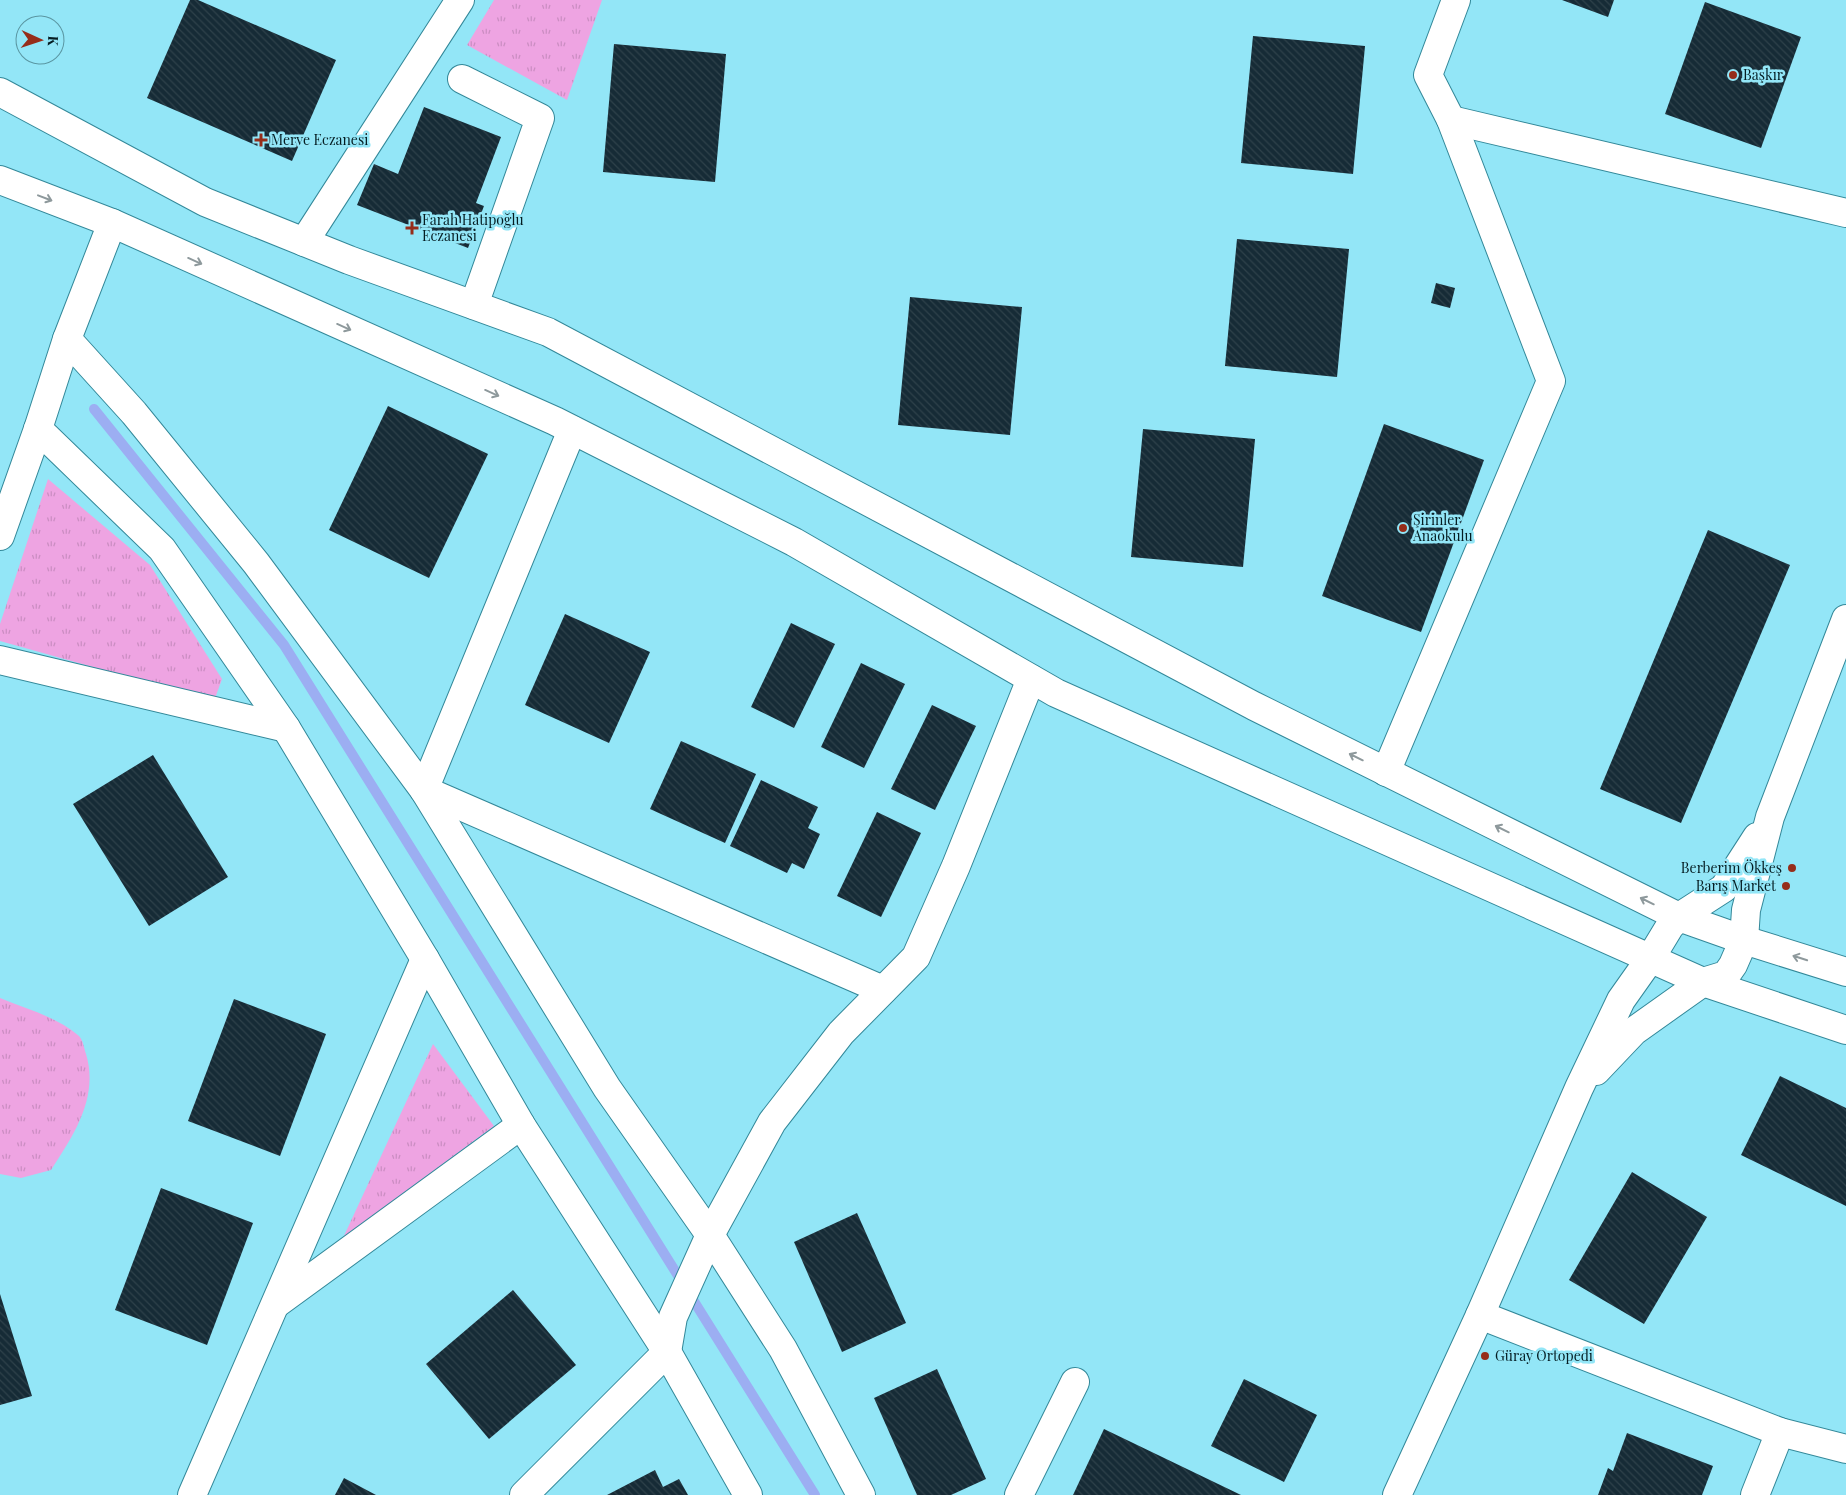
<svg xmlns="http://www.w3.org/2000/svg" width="1846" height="1495" viewBox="0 0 1846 1495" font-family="'Playfair Display',serif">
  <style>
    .grass { fill: url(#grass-tufts) }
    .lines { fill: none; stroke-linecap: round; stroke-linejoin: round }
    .stream { stroke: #9caef2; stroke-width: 10 }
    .building { fill: url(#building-back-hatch) }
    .street-casing { stroke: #389; stroke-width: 30 }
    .secondary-casing { stroke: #389; stroke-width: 30 }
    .street { stroke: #fff; stroke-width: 28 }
    .secondary { stroke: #fff; stroke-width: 28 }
    .oneway { stroke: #8e999c }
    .poi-dot { fill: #962d1a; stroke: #93e6f7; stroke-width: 2 }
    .labels { text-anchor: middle; stroke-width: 5; stroke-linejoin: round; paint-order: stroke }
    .poi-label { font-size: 14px; fill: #051d22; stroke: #93e6f7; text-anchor: start }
  </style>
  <defs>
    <pattern id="grass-tufts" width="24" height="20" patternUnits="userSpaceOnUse" patternTransform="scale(1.25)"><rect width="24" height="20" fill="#eea4e2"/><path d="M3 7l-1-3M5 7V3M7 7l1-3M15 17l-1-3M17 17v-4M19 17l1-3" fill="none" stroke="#cb8dc2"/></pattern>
    <pattern id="building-back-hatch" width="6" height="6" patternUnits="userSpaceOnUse" patternTransform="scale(1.25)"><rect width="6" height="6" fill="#162b36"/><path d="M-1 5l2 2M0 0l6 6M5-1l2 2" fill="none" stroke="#2e414a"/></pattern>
  </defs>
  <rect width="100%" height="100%" fill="#93e6f7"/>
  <g class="grass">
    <polygon points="494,0 602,0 567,100 467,45"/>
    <polygon points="48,479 150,565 222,679 214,701 0,641 0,624"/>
    <path d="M0 998C27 1009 57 1017 79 1036 83 1040 84 1048 86 1054 99 1097 74 1135 51 1170L21 1178 0 1174Z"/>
    <polygon points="433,1044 494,1126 343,1238"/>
  </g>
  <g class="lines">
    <polyline class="stream" points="94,409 284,645 815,1495"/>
  </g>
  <g class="building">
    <polygon points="190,0 198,0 336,60 292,161 147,98"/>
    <polygon points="1562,0 1614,0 1608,17"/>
    <polygon points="1705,2 1801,37 1761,148 1665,114"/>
    <polygon points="1253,36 1365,46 1353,174 1241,163"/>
    <polygon points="614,44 726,54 715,182 603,172"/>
    <polygon points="424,107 501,137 476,203 484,206 468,248 357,205 374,164 398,174"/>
    <polygon points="1237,239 1349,249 1337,377 1225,366"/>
    <polygon points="1436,283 1455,288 1450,308 1431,303"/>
    <polygon points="910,297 1022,307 1010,435 898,425"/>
    <polygon points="388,406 488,454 429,578 329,530"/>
    <polygon points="1384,424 1484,460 1421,632 1322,596"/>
    <polygon points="1143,429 1255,439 1243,567 1131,557"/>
    <polygon points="1708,530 1790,565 1681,823 1600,789"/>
    <polygon points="565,614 650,652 609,743 525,705"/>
    <polygon points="791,623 835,644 794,728 751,707"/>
    <polygon points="861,663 905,684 864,768 821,747"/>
    <polygon points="932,705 976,726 935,810 891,789"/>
    <polygon points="681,741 756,774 725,843 650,809"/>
    <polygon points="153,755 228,877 149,926 73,804"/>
    <polygon points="761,780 818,807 808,828 820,834 804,869 792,863 787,873 730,846"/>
    <polygon points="877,812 921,833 881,917 837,896"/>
    <polygon points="234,999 326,1034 280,1156 188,1121"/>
    <polygon points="1780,1076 1846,1108 1846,1206 1741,1155"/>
    <polygon points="1632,1172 1707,1217 1644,1324 1569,1280"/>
    <polygon points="161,1188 253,1223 207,1345 115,1310"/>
    <polygon points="857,1213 906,1323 842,1352 794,1242"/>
    <polygon points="513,1290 576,1365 489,1439 426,1364"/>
    <polygon points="0,1294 32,1396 0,1405"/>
    <polygon points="937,1369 986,1479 951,1495 917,1495 874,1398"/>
    <polygon points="1244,1379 1317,1415 1284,1482 1211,1446"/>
    <polygon points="1104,1429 1241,1495 1073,1495"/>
    <polygon points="1627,1433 1713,1466 1702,1495 1598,1495 1608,1468 1613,1471"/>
    <polygon points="655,1470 663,1487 679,1479 688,1495 607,1495"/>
    <polygon points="344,1478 376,1495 335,1495"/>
  </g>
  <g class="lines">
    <defs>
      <g id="street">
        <polyline points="462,79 540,118 474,305"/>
        <polyline points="1451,120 1846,213"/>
        <polyline points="112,223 67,339 134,413 256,563 424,790 607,1088 710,1235 783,1349 861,1495"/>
        <polyline points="304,242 460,0"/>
        <polyline points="38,429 162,549 286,728 425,959 521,1125 667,1352 748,1495"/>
        <polyline points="572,430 424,790 883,990"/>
        <polyline points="0,536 38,429 67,339"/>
        <polyline points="0,660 286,728"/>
        <polyline points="1386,772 1551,381 1451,120 1428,75 1456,0"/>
        <polyline points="1650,959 1670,926 1679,917 1724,888 1757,837"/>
        <polyline points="1703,982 1726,975 1733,965 1744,940 1746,910 1770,817 1846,619"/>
        <polyline points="276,1304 521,1125"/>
        <polyline points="1480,1315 1780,1432 1846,1449"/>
        <polyline points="192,1495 425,959"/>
        <polyline points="524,1495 667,1352 673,1317 710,1235 772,1122 841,1033 916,957 956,866 1031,679"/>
        <polyline points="1019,1495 1075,1382"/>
        <polyline points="1755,1495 1780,1432"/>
      </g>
      <g id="secondary">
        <polyline points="0,92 205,202 349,260 548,332 1254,706 1679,917 1744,940 1846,972"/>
        <polyline points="0,180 112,223 555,421 794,542 1056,693 1703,982 1846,1030"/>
        <polyline points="1596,1071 1634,1031 1703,982"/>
        <polyline points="1397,1495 1480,1315 1579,1088 1621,1000 1650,959"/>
      </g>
    </defs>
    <use href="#street" class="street-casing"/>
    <use href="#secondary" class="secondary-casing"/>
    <use href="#street" class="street"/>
    <use href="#secondary" class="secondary"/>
  </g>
  <defs><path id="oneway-shaft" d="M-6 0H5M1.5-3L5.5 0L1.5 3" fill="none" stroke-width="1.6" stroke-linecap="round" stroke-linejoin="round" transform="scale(1.25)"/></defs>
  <g class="oneway">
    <use href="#oneway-shaft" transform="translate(45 198) rotate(21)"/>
    <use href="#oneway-shaft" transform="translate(195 261) rotate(24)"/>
    <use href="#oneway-shaft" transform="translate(344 327) rotate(24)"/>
    <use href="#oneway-shaft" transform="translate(492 393) rotate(24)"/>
    <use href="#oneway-shaft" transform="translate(1356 757) rotate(-154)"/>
    <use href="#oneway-shaft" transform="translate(1502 829) rotate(-154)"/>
    <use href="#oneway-shaft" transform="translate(1647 901) rotate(-154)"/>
    <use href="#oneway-shaft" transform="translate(1800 958) rotate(-162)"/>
  </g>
  <g class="poi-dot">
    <circle cx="1733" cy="75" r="5"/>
    <path d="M258.5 132.5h5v5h5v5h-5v5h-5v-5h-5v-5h5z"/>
    <path d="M409.5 220.5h5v5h5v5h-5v5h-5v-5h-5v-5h5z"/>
    <circle cx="1403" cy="528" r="5"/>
    <circle cx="1792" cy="868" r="5"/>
    <circle cx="1786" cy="886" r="5"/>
    <circle cx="1485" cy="1356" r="5"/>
  </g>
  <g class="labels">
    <g class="poi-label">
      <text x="1743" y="80">Başkır</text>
      <text x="271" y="145">Merve Eczanesi</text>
      <text x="422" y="225">Farah Hatipoğlu<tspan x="422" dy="16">Eczanesi</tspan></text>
      <text x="1413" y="525">Şirinler<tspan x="1413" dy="16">Anaokulu</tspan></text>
      <text x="1782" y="873" text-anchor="end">Berberim Ökkeş</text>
      <text x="1776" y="891" text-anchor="end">Barış Market</text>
      <text x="1495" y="1361">Güray Ortopedi</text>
    </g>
  </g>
  <g transform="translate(40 40) rotate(93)"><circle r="24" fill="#93e6f7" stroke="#5a96a2"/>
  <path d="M0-4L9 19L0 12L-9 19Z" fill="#962d1a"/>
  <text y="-8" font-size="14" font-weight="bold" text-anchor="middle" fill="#051d22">K</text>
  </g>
</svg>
